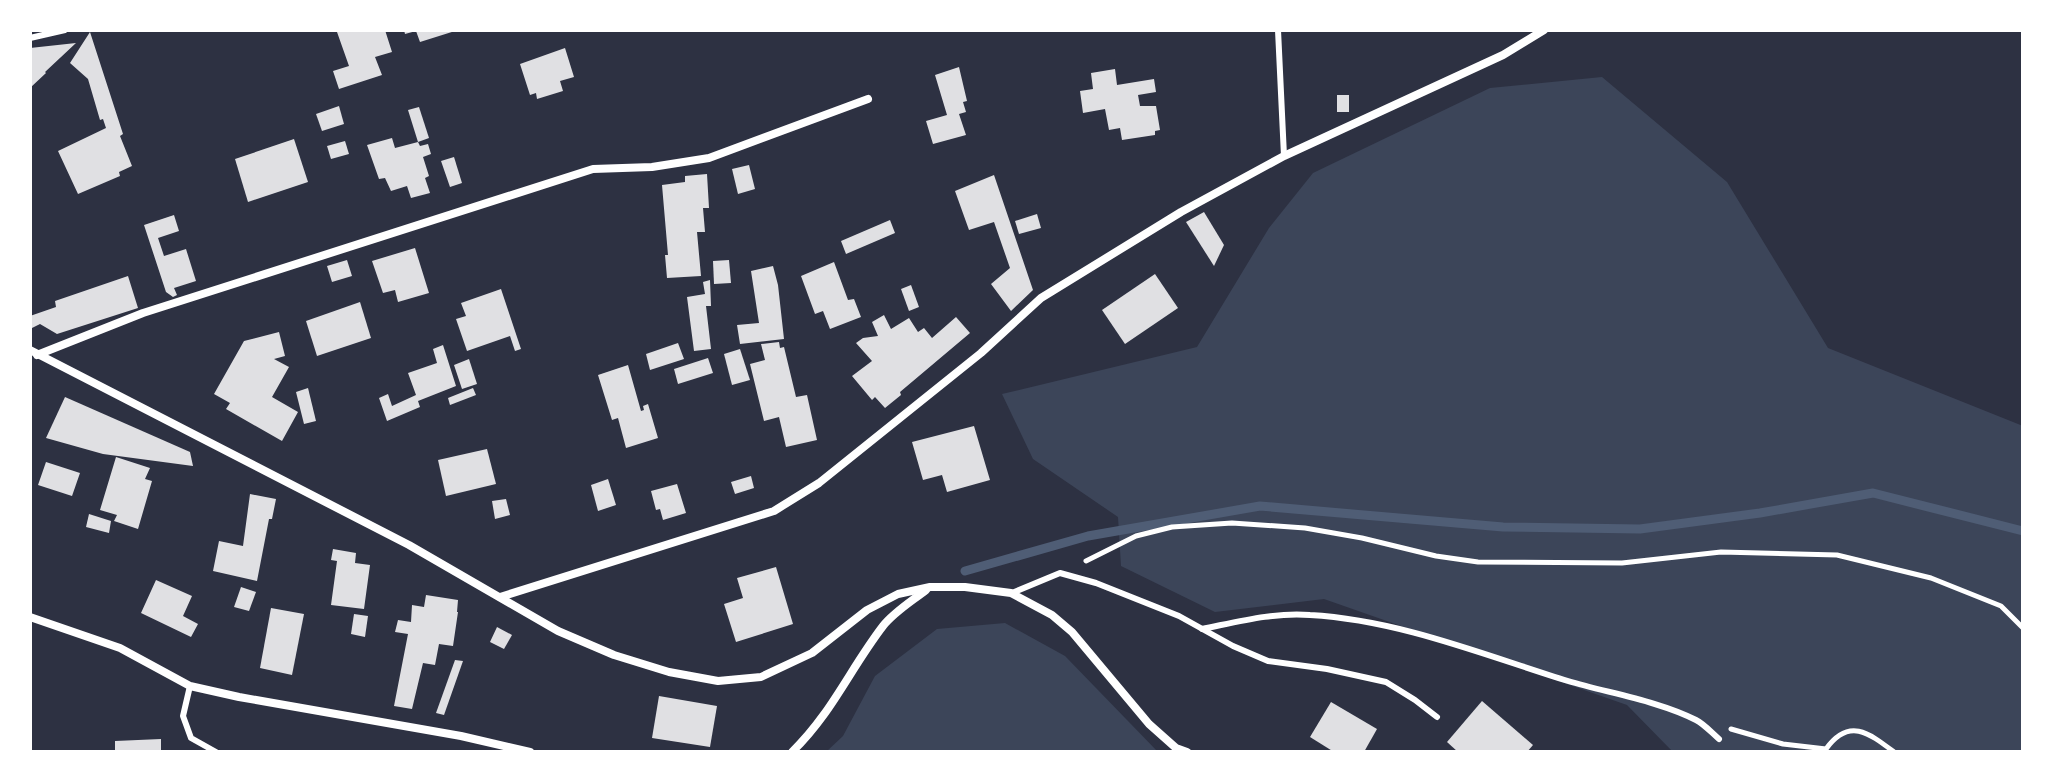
<svg xmlns="http://www.w3.org/2000/svg" width="2053" height="782" viewBox="0 0 2053 782" font-family="Ubuntu,sans-serif">
  <style>
    .green { fill: #3c4559 }
    .lines { fill: none; stroke-linecap: round; stroke-linejoin: round }
    .stream { stroke: #4f5d75; stroke-width: 9 }
    .building { fill: #e0e0e3 }
    .path { stroke: #fff; stroke-width: 5 }
    .service { stroke: #fff; stroke-width: 6 }
    .minor { stroke: #fff; stroke-width: 8 }
  </style>
  <rect width="100%" height="100%" fill="#2d3142"/>
  <g class="green">
    <polygon points="1602,77 1727,182 1828,348 2023,426 2023,752 1673,752 1627,705 1324,599 1215,612 1121,566 1118,517 1033,459 1002,394 1197,347 1269,228 1313,173 1490,88"/>
    <polygon points="1005,623 1065,656 1158,752 826,752 843,736 875,676 937,629"/>
  </g>
  <g class="lines">
    <polyline class="stream" points="965,571 1088,536 1260,506 1503,527 1640,529 1760,513 1873,493 2023,531"/>
  </g>
  <g class="building">
    <polygon points="343,30 385,30 392,52 375,57 382,75 339,89 333,71 349,66 337,32"/>
    <polygon points="404,30 455,30 455,31 420,42 416,31 405,34"/>
    <polygon points="90,32 123,134 120,136 132,166 119,172 120,176 78,194 58,151 106,128 103,119 100,120 88,79 70,63"/>
    <polygon points="76,43 45,72 46,73 30,88 30,48"/>
    <polygon points="565,48 574,77 560,81 563,91 537,99 536,93 530,95 520,64"/>
    <polygon points="959,67 967,101 963,102 966,112 959,114 966,135 933,144 926,121 947,115 935,75"/>
    <polygon points="1115,69 1117,85 1154,79 1156,92 1138,95 1140,106 1156,106 1160,130 1155,131 1155,135 1122,140 1120,128 1109,130 1105,109 1083,113 1080,91 1093,89 1091,73"/>
    <rect x="1337" y="95" width="12" height="17"/>
    <polygon points="339,106 344,124 322,131 316,114"/>
    <polygon points="419,107 429,138 418,142 408,110"/>
    <polygon points="392,138 395,148 418,142 420,146 428,144 431,154 423,157 429,176 425,178 430,193 411,198 407,186 391,191 385,178 379,179 367,145"/>
    <polygon points="294,139 308,182 248,202 235,159"/>
    <polygon points="345,141 349,154 331,159 327,146"/>
    <polygon points="454,157 462,183 450,187 441,161"/>
    <polygon points="749,165 755,189 738,194 732,169"/>
    <polygon points="707,174 709,208 703,208 705,232 697,232 701,276 667,278 665,255 668,255 662,185 685,182 685,176"/>
    <polygon points="994,175 1033,290 1011,311 991,284 1010,268 994,222 969,230 955,191"/>
    <polygon points="1204,212 1224,245 1214,266 1186,222"/>
    <polygon points="1037,214 1041,228 1019,234 1015,221"/>
    <polygon points="174,215 179,231 158,238 164,256 186,249 196,281 174,288 177,295 173,297 166,292 144,225"/>
    <polygon points="890,220 895,233 846,254 841,241"/>
    <polygon points="415,248 429,293 398,302 395,290 383,293 372,261"/>
    <polygon points="347,260 352,276 332,282 327,266"/>
    <polygon points="729,260 731,283 714,284 713,261"/>
    <polygon points="834,262 848,300 854,299 861,317 830,329 823,311 815,314 801,276"/>
    <polygon points="773,266 778,285 784,339 740,344 737,325 759,323 751,271"/>
    <polygon points="1155,274 1178,308 1125,344 1102,310"/>
    <polygon points="128,276 138,308 57,334 40,324 30,329 30,316 56,307 55,301"/>
    <polygon points="710,280 711,306 706,306 711,349 694,351 687,297 705,294 703,282"/>
    <polygon points="911,285 919,307 909,311 901,289"/>
    <polygon points="501,289 521,349 515,351 510,336 467,351 456,319 466,316 461,303"/>
    <polygon points="360,302 371,338 317,356 306,321"/>
    <polygon points="884,315 891,329 909,318 918,332 924,328 932,338 956,317 970,333 900,392 901,395 885,408 875,397 872,400 852,376 872,361 856,343 863,338 878,336 872,322"/>
    <polygon points="279,332 285,356 274,359 289,367 272,397 298,412 282,441 226,409 230,403 214,394 244,341"/>
    <polygon points="779,342 780,348 784,347 796,397 807,395 817,440 786,447 779,417 764,421 750,364 765,360 761,344"/>
    <polygon points="678,343 684,359 650,370 646,354"/>
    <polygon points="443,345 456,386 418,401 420,407 387,421 379,398 388,394 392,406 416,395 408,373 437,363 433,349"/>
    <polygon points="740,349 750,380 732,385 724,354"/>
    <polygon points="708,358 713,373 678,384 674,369"/>
    <polygon points="469,359 477,384 462,389 454,365"/>
    <polygon points="628,365 641,411 644,410 643,406 648,404 658,438 626,448 618,418 612,420 598,375"/>
    <polygon points="308,388 316,421 304,424 296,392"/>
    <polygon points="473,388 476,395 450,405 448,398"/>
    <polygon points="65,397 190,452 193,466 103,454 46,438"/>
    <polygon points="974,426 990,480 947,492 942,475 923,480 912,442"/>
    <polygon points="487,449 496,484 446,496 438,460"/>
    <polygon points="116,457 150,468 145,479 152,481 138,529 114,521 117,515 100,510"/>
    <polygon points="46,462 80,473 72,496 38,485"/>
    <polygon points="751,476 754,488 735,494 731,482"/>
    <polygon points="608,479 616,505 598,511 591,485"/>
    <polygon points="677,484 686,513 663,520 660,509 656,510 651,491"/>
    <polygon points="250,494 276,499 272,519 269,519 257,581 213,571 219,541 243,546"/>
    <polygon points="506,499 510,515 495,519 492,501"/>
    <polygon points="89,514 111,521 109,533 86,527"/>
    <polygon points="333,549 356,553 355,563 370,565 364,609 331,605 337,561 331,560"/>
    <polygon points="776,567 793,624 736,642 724,604 743,598 737,578"/>
    <polygon points="156,580 192,596 183,616 198,624 191,637 141,613"/>
    <polygon points="241,587 256,592 249,611 234,607"/>
    <polygon points="426,595 458,600 457,612 458,612 453,646 439,644 435,665 423,663 412,709 394,706 408,634 395,632 398,620 411,622 412,605 424,607"/>
    <polygon points="271,608 304,614 292,675 260,668"/>
    <polygon points="354,614 368,616 365,637 351,634"/>
    <polygon points="497,627 512,635 504,649 490,642"/>
    <polygon points="455,660 463,661 444,715 436,713"/>
    <polygon points="659,696 717,706 710,747 652,738"/>
    <polygon points="1482,701 1533,745 1527,752 1458,752 1447,742"/>
    <polygon points="1331,702 1377,729 1364,752 1334,752 1310,737"/>
    <polygon points="161,739 161,752 115,752 115,741"/>
  </g>
  <g class="lines">
    <g class="path">
      <polyline points="1086,561 1136,536 1172,527 1232,523 1305,528 1362,538 1436,556 1478,562 1622,563 1721,552 1837,555 1931,578 2001,606 2023,628"/>
      <path d="M1731 729 1783 744 1826 749C1849 717 1869 733 1894 752"/>
    </g>
    <g class="service">
      <polyline points="1278,30 1284,156"/>
      <polyline points="30,38 65,30"/>
      <polyline points="1012,593 1060,573 1096,583 1179,616 1233,646 1268,661 1327,669 1386,682 1415,700 1437,717"/>
      <path d="M1202 629C1237 622 1274 612 1310 615 1399 620 1484 655 1568 681 1608 693 1659 701 1696 720 1704 724 1712 733 1719 739"/>
      <polyline points="190,686 183,716 191,738 216,752"/>
    </g>
    <g class="minor">
      <polyline points="30,350 409,545 558,631 614,655 669,672 718,681 761,677 812,653 867,610 898,594 930,587 965,587 1011,593 1052,615 1072,632 1149,724 1176,748 1187,752"/>
      <polyline points="37,355 143,313 593,169 652,167 709,158 868,99"/>
      <polyline points="500,597 774,511 819,483 981,353 1041,298 1181,212 1284,156 1503,55 1544,30"/>
      <polyline points="30,617 120,648 190,686 239,697 461,736 530,752"/>
      <path d="M792 752C832 713 850 669 883 626 894 612 912 601 926 590"/>
    </g>
  </g>
  <rect width="2053" height="782" fill="none" stroke="#ffffff" stroke-width="64"/>
</svg>
